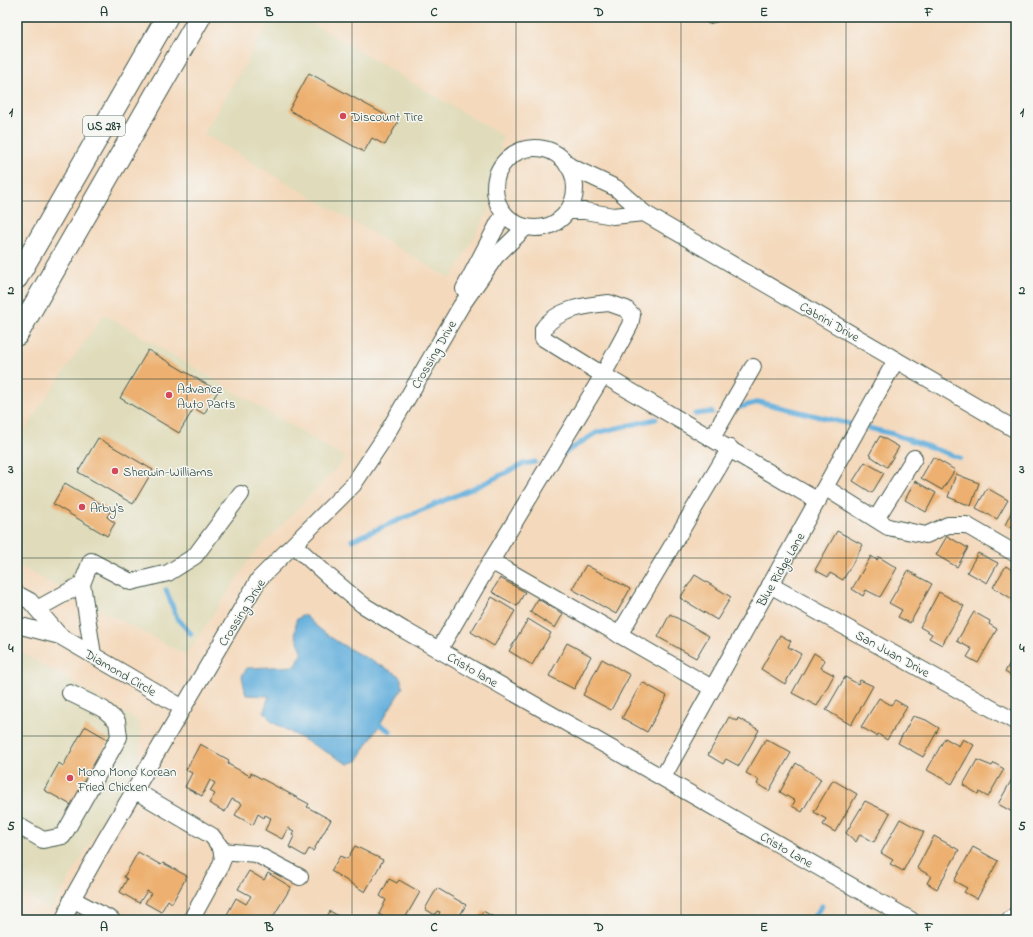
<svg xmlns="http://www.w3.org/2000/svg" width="1033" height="937" viewBox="0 0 1033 937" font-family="'Indie Flower',sans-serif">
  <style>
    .built { fill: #e0dcbb }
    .water { fill: #63afdc; stroke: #417688 }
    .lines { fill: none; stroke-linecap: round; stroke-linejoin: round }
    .stream { stroke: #63afdc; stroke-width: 5 }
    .building { fill: #edb06f }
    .minor-casing { stroke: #3f5448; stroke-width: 18 }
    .major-casing { stroke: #3f5448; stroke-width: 23 }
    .minor { stroke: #fff; stroke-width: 16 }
    .major { stroke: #fff; stroke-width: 21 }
    .grid { fill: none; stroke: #1f3d34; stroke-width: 1; stroke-opacity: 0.55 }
    .poi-dot { fill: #d1495b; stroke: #f6f6f2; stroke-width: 1.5 }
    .labels { text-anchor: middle; stroke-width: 3; stroke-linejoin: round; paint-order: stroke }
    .shield { fill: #f6f6f2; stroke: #60746d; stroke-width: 1 }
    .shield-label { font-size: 12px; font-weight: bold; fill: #1f3d34 }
    .poi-label { font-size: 13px; fill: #1f3d34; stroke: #f6f6f2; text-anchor: start }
    .street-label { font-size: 13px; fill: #1f3d34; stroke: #f6f6f2 }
    .neatline { fill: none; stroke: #1f3d34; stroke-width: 1.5 }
    .grid-label { font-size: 13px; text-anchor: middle; font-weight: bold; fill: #1f3d34 }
  </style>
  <rect width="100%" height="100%" fill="#f6f6f2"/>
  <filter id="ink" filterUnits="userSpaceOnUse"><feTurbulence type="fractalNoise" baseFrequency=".025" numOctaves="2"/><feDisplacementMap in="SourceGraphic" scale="8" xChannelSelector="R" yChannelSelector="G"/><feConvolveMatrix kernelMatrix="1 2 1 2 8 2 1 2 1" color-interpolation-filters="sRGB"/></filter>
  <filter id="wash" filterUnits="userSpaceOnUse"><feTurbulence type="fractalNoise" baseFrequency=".012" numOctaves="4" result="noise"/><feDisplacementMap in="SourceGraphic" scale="16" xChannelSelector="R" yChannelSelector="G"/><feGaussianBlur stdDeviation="0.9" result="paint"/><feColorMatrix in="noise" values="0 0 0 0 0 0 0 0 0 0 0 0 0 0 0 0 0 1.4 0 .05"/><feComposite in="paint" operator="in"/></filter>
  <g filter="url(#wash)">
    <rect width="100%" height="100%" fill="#f4d9bc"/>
    <g class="built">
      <polygon points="273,17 301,17 503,136 489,210 451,279 204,134"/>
      <polygon points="104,314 346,458 253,555 186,655 17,565 17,449 34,415"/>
      <polygon points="17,650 138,721 141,730 139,758 51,910 17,890"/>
    </g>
    <path class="water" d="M304 614C329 642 364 656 397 674L401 679 403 687 357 761 348 764 272 722 264 711 269 696 246 695 242 676 247 668 296 666 302 651 295 634 296 620Z"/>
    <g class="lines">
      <g class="stream">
        <polyline points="737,408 759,402 850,424"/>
        <polyline points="695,414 712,412"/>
        <polyline points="868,428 893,434 960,458"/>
        <polyline points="560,456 596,433 656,419"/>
        <polyline points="352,540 483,484 523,464 535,462"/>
        <polyline points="166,590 177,618 191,634"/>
        <polyline points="375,722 390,731"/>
        <polyline points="811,920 822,906"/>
      </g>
    </g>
    <g id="blocks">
      <g class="building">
        <polygon points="706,17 732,17 732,18 708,24"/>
        <polygon points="309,73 398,122 385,145 372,138 364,152 289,110"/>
        <polygon points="148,350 218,391 204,414 194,408 179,433 120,398"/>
        <polygon points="880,436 899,447 887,467 869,455"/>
        <polygon points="98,438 153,470 133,504 78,472"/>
        <polygon points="933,457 955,470 942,490 921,478"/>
        <polygon points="865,462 884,473 872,493 853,481"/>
        <polygon points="956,474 979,483 971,506 948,497"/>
        <polygon points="915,481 936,493 926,512 905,500"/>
        <polygon points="65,483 111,510 107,517 115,523 107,536 53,504"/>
        <polygon points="987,488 1008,500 997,519 976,508"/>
        <polygon points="1016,503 1016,530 1005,525"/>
        <polygon points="837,531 863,545 843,580 830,573 828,577 815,570"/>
        <polygon points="947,536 968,548 957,567 936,555"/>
        <polygon points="978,553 998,563 987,583 967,572"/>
        <polygon points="871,556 877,560 879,557 897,568 880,597 866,590 863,596 852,589"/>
        <polygon points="586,565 630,589 616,614 572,589"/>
        <polygon points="1006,566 1016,573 1016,596 1014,600 993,587"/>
        <polygon points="908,571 932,584 910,623 898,617 902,610 889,603"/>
        <polygon points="695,575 731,597 717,620 680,598"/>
        <polygon points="500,578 525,592 517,606 492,592"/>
        <polygon points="939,592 964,606 942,645 929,638 932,634 920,627"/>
        <polygon points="492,597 515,611 494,646 471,632"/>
        <polygon points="538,599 563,614 555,628 530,612"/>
        <polygon points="974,612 990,621 989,624 997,629 978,663 967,657 972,649 957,641"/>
        <polygon points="670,614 709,636 696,658 658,637"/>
        <polygon points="528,619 551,633 532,665 509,651"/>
        <polygon points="780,635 791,641 788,647 801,654 785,684 761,669"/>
        <polygon points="567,643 591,656 574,689 549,676"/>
        <polygon points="1016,652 1016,679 1005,672"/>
        <polygon points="814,653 825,660 821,668 834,675 817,706 792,693"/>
        <polygon points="602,659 630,675 611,710 583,695"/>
        <polygon points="845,677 858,684 860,680 873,686 851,725 826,710"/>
        <polygon points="642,682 667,696 647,732 622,718"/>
        <polygon points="879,698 891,705 895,700 907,707 887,740 878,734 877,736 861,727"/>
        <polygon points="913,716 926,720 939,728 923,757 898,743"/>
        <polygon points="729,717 737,721 738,718 759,730 739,766 726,759 723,764 708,755"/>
        <polygon points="85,726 109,740 73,806 44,790 59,763 63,766"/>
        <polygon points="945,738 959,746 963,739 974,745 952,784 927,770"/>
        <polygon points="766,739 791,753 769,791 757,784 759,780 746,773"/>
        <polygon points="200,744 229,760 228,764 250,776 251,773 309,804 307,807 331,820 313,851 309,849 305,856 289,847 294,836 292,835 294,831 288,828 282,839 265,830 271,818 265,815 264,818 258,814 253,825 235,815 242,804 232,799 225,812 209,803 215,794 210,791 215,783 210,780 202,796 185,787 192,773 186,770"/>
        <polygon points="977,760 992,766 994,763 1004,769 988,797 979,792 978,794 963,785"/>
        <polygon points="796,763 821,779 802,812 792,806 795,801 780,792"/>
        <polygon points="1016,772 1016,814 998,804"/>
        <polygon points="833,780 857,794 835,832 823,825 826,819 814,812"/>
        <polygon points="865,801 890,813 874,842 860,834 856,842 846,833"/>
        <polygon points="900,819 924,832 903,871 890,864 893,860 881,853"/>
        <polygon points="934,836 959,850 937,889 927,883 931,876 917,868"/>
        <polygon points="355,846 383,860 365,892 331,871 340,856 347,859"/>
        <polygon points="973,847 998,861 977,899 964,892 967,888 954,881"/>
        <polygon points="138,852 161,865 163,863 187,876 172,903 168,900 161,912 145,903 151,893 147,891 139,903 120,892 127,879 124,877"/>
        <polygon points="249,871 264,880 268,873 291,887 273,917 276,918 275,920 228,920 225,918 236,898 246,904 251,896 238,889"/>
        <polygon points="389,879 397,883 399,880 420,892 404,920 389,920 379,914 386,900 380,896"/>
        <polygon points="437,888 466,905 457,920 436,920 440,912 437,911 435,915 425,909"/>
        <polygon points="330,911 345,920 325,920"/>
        <polygon points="483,911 499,920 478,920"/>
      </g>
    </g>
  </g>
  <g filter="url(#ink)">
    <use href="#blocks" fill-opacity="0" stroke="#3f5448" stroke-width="1"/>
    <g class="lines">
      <defs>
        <g id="minor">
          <circle cx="535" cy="188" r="40"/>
          <polyline points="567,165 616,188 644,213 1016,430"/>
          <polyline points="568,211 585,211 613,216 644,213"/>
          <polyline points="464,289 499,222 505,215"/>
          <path d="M609 303 626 309 632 315 630 325 603 375 543 338V329C557 309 586 305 609 303Z"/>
          <polyline points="712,438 753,367"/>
          <polyline points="826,488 888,527 926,535 948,525 966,525 1016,554"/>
          <polyline points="876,519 914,458"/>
          <polyline points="294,545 327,575 363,605 404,630 911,920"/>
          <polyline points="491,561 712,688"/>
          <polyline points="770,585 1016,722"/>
          <polyline points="17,594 30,601 60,636"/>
          <polyline points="37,609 82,584"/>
          <polyline points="17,625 60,636 183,708"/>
          <polyline points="619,635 730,448"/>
          <polyline points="439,650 491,561 603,375 818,501"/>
          <polyline points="93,655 82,584 91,561 131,582 168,573 195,556 241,494"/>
          <polyline points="663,777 896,360"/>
          <polyline points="134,790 212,836 221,848 223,859 219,869 191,920"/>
          <polyline points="17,825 43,840 63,836 119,737 117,721 103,709 70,693"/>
          <polyline points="222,851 256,854 300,877"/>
          <polyline points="72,899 112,920"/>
          <polyline points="64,920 72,899 104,842 259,579 353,485 383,440 461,306 496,256 526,227"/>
          <polyline points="1009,920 1016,915"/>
        </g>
        <g id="major">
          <polyline points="17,278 167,17"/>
          <polyline points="17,335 200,17"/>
        </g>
      </defs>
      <use href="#minor" class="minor-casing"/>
      <use href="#major" class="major-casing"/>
      <use href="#minor" class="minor"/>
      <use href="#major" class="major"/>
    </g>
  </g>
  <path class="grid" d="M187 17V920M352 17V920M516 17V920M681 17V920M846 17V920M17 201H1016M17 379H1016M17 558H1016M17 736H1016"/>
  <g class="poi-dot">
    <circle cx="343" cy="116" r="4"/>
    <circle cx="169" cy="395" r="4"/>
    <circle cx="115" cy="471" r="4"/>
    <circle cx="82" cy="507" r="4"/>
    <circle cx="70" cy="778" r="4"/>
  </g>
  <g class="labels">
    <rect class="shield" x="83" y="116" width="42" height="20" rx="3"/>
    <g class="shield-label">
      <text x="104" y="130">US 287</text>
    </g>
    <g class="poi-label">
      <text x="351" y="121">Discount Tire</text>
      <text x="177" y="393">Advance<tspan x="177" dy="15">Auto Parts</tspan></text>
      <text x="123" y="476">Sherwin-Williams</text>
      <text x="90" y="512">Arby's</text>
      <text x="78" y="776">Mono Mono Korean<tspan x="78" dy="15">Fried Chicken</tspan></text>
    </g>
    <g class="street-label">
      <text transform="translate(830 321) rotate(30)" y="5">Cabrini Drive</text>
      <text transform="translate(433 354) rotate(-60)" y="5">Crossing Drive</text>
      <text transform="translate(780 569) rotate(-60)" y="5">Blue Ridge Lane</text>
      <text transform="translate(241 612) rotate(-58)" y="5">Crossing Drive</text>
      <text transform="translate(893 653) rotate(29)" y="5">San Juan Drive</text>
      <text transform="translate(473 669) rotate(30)" y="5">Cristo lane</text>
      <text transform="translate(121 672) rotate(30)" y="5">Diamond Circle</text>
      <text transform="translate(787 849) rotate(30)" y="5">Cristo Lane</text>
    </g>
  </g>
  <rect width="1033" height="937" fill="none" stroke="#f6f6f2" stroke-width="44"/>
  <rect x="22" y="22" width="989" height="893" class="neatline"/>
  <g class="grid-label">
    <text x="104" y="16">A</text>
    <text x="269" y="16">B</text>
    <text x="434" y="16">C</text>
    <text x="599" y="16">D</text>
    <text x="764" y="16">E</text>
    <text x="929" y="16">F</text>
    <text x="11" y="116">1</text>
    <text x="1022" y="116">1</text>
    <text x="11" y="294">2</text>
    <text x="1022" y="294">2</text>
    <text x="11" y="473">3</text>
    <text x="1022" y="473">3</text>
    <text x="11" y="652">4</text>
    <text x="1022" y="652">4</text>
    <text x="11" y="830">5</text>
    <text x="1022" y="830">5</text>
    <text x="104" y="931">A</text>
    <text x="269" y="931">B</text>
    <text x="434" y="931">C</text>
    <text x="599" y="931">D</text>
    <text x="764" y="931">E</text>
    <text x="929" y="931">F</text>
  </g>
</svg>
